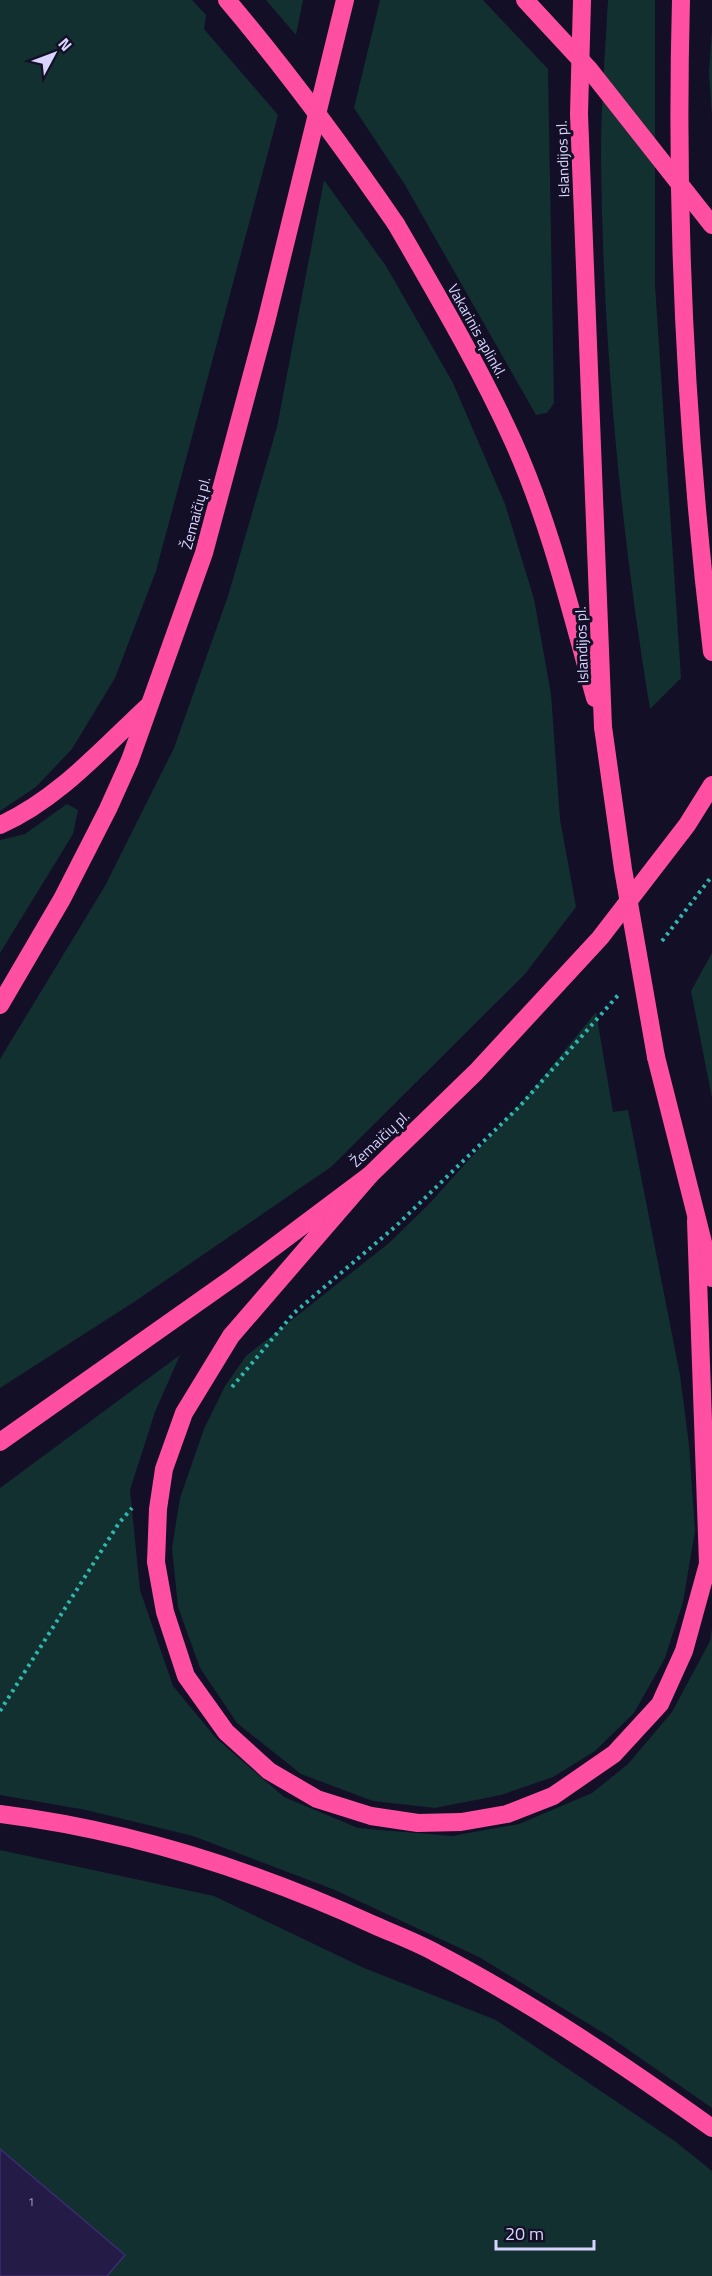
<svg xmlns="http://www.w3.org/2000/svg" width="712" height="2276" viewBox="0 0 712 2276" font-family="'Titillium Web',sans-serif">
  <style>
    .green { fill: #12302f }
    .building { fill: #241b47; stroke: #3b2d73; stroke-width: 1.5 }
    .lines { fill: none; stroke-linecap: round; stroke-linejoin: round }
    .path { stroke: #2fb8b0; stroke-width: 4; stroke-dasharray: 3 4.5; stroke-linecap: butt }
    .highway { stroke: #ff4fa3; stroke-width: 18 }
    .highway-bridge { stroke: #ff4fa3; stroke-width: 18 }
    .labels { text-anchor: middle; stroke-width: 6; stroke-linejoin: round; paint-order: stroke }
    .number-label { font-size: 12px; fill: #aca6d1 }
    .street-label { font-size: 15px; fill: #d9d4ff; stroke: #130f26 }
  </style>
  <rect width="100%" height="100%" fill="#130f26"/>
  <g class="green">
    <polygon points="0,0 192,0 206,15 204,29 278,115 156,571 115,678 72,749 36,787 0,811"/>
    <polygon points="266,0 303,0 296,35"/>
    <polygon points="380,0 483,0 548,69 554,403 547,413 536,415 405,185 354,108"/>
    <path d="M608 0H655V285L681 678 650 709C620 527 603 343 601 159 601 106 605 53 608 0Z"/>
    <polygon points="712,30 712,118 709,73"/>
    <polygon points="324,180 386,266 453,383 505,504 534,599 551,694 560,819 576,907 525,974 331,1167 134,1302 0,1388 0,1059 105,886 174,748 228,596 277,427"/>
    <polygon points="67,804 78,810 73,834 0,953 0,840 25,834"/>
    <polygon points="712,953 712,1098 691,991"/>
    <polygon points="596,1012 613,1112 628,1110 680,1375 689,1445 695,1531 683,1602 665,1658 634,1713 595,1751 553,1777 501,1795 435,1808 373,1801 301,1774 237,1723 200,1668 178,1607 172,1548 180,1498 204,1429 225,1386 246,1356 389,1243 428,1205 534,1088"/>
    <polygon points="180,1355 155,1412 130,1490 140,1590 173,1686 216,1738 284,1797 358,1828 452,1836 519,1824 592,1793 628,1764 672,1712 710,1641 712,1628 712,2108 610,2037 479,1957 335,1890 193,1836 86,1810 0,1795 0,1488"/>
    <polygon points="0,1850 214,1896 364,1968 496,2020 676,2142 712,2171 712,2276 107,2276 124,2255 0,2149"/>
  </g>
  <polygon class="building" points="0,2149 125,2255 107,2276 0,2276"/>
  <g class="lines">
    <g class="path">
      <polyline points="662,941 712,876"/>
      <polyline points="232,1387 294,1313 396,1226 520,1106 620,993"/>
      <polyline points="0,1711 119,1523 132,1508"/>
    </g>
    <g class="highway">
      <polyline points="582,0 579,114 603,727"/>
      <path d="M681 0C675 218 686 436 712 652"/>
      <path d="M396 224C437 295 479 366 513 441 550 523 571 612 595 698"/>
      <path d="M0 825C57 800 102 749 147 707"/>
      <polyline points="0,1005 62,899 108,809 130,760 204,553 266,322 345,0"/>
      <polyline points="656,1057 712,1278"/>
      <polyline points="370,1175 231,1336 184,1413 164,1469 158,1509 156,1562 165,1612 186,1676 226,1732 269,1771 317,1799 371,1816 418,1823 461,1822 507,1814 553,1796 614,1754 660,1704 684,1651 708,1564 696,1221"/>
      <polyline points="0,1442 234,1277 370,1175 476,1072 600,938 687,825 712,785"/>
      <path d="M0 1814C129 1830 256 1871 374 1925 394 1934 416 1942 436 1953 532 2003 624 2065 712 2128"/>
    </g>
    <g class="highway-bridge">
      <path d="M227 0C288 72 343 147 396 224"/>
      <polyline points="525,0 589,69 712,225"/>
      <polyline points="603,727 623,869 656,1057"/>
    </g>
  </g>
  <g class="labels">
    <g class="number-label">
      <text x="31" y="2206">1</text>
    </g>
    <g class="street-label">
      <text transform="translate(563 159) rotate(-92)" y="5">Islandijos pl.</text>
      <text transform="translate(477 331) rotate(61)" y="5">Vakarinis aplinkl.</text>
      <text transform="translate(196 513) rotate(-75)" y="5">Žemaičių pl.</text>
      <text transform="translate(582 645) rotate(-92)" y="5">Islandijos pl.</text>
      <text transform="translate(380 1139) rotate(-43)" y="5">Žemaičių pl.</text>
    </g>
  </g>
  <g transform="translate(54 54) rotate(49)" stroke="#130f26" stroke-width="4.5" paint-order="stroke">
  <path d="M0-4.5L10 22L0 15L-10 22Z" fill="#d9d4ff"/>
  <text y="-9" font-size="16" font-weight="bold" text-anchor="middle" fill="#d9d4ff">N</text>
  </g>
  <path d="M496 2240v9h98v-9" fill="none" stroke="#d9d4ff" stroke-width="3"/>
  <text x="505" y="2240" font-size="18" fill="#d9d4ff" stroke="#130f26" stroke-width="4.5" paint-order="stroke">20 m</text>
</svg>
